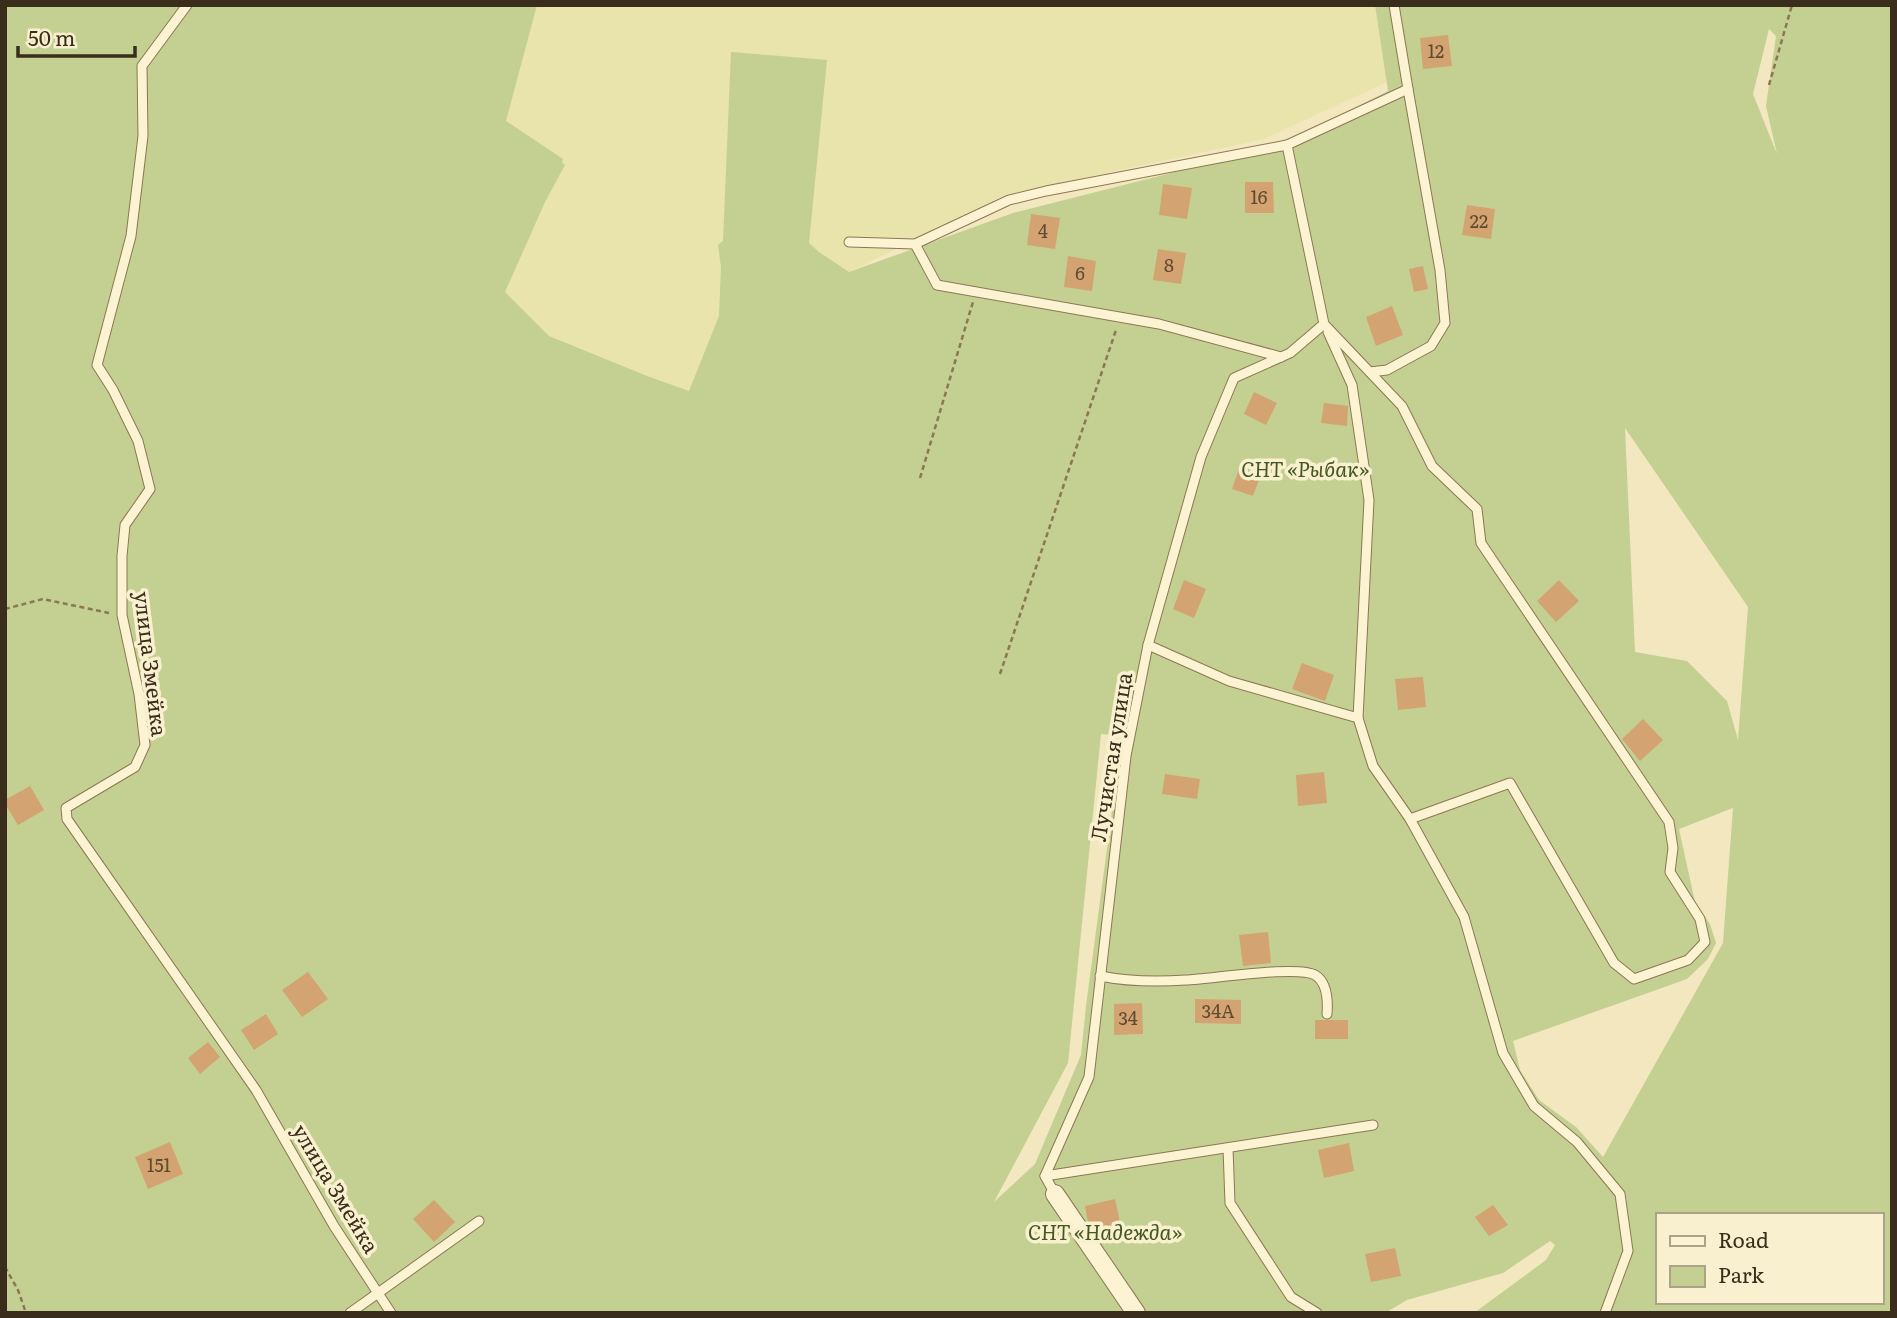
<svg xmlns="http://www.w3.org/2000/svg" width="1897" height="1318" viewBox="0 0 1897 1318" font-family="Literata,serif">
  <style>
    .farmland { fill: #e8e4ab }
    .green { fill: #c3d092; fill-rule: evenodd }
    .building { fill: #d3a371 }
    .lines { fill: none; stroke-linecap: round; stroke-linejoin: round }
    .lane-casing { stroke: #8c7755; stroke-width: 11 }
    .street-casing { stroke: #8c7755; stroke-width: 20 }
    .path { stroke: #8c7755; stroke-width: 2.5; stroke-dasharray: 5 3.5; stroke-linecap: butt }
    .lane { stroke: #fcf3d2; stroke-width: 9 }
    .street { stroke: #fcf3d2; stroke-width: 18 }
    .labels { text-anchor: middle; stroke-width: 7; stroke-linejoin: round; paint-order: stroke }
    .number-label { font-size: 18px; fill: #604a30 }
    .park-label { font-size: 21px; font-style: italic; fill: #445820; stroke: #f8f0cf }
    .street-label { font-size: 21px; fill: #3a2d1b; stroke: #f8f0cf }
  </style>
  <rect width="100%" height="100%" fill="#f2e7be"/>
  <polygon class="farmland" points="509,5 1375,5 1387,82 1264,139 1005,195 849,272 715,411 482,315 474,112"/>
  <path class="green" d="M5 5H537L506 121 563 159 562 163 565 165 545 202 505 292 549 336 647 376 689 391 719 316 721 267 718 245 723 241 731 52 827 60 809 243 819 252 849 272 1013 213 1282 145 1388 91 1375 5H1892V1313H1474L1546 1260 1555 1245 1550 1241 1503 1273 1407 1300 1385 1313H5ZM1769 29 1776 36 1766 106 1777 154 1753 94ZM1625 428 1748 607 1738 740 1727 701 1687 661 1635 652ZM1101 734 1122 736 1086 1006 1081 1055 1035 1164 994 1202 1068 1063ZM1733 808 1723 943 1603 1157 1576 1127 1539 1100 1520 1070 1513 1041 1687 979 1708 959 1716 943 1710 924 1695 902 1679 829ZM1657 1215H1881V1302H1657Z"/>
  <g class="building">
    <polygon points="1448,35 1452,66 1423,69 1420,38"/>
    <polygon points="1245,182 1273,182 1274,213 1245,213"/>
    <polygon points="1163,184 1192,188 1187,219 1159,215"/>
    <polygon points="1467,205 1495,209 1491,239 1462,235"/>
    <polygon points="1031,214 1060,218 1055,249 1027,245"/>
    <polygon points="1158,249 1186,253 1181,284 1153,280"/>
    <polygon points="1068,256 1096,261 1092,291 1064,287"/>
    <polygon points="1423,266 1428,289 1414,292 1409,269"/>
    <polygon points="1392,306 1403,335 1376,346 1366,317"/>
    <polygon points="1254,392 1277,403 1266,425 1244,414"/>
    <polygon points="1324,403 1348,406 1347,426 1321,423"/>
    <polygon points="1239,469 1260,477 1253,496 1232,489"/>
    <polygon points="1184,580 1206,589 1194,618 1173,609"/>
    <polygon points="1559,580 1579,601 1556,622 1537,601"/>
    <polygon points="1302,663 1334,675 1325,701 1292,689"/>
    <polygon points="1423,677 1426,707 1398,710 1395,679"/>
    <polygon points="1643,719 1663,740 1640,761 1622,739"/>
    <polygon points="1324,772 1327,803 1298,806 1296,775"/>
    <polygon points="1165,774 1200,779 1197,799 1162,794"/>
    <polygon points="30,786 44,810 18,825 5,804 5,800"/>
    <polygon points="1268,932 1271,963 1243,966 1239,935"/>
    <polygon points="308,972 328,999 302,1017 282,990"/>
    <polygon points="1195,999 1241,1000 1241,1024 1195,1023"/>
    <polygon points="1142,1003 1143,1034 1114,1035 1114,1004"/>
    <polygon points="266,1014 278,1034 254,1050 241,1030"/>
    <rect x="1315" y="1020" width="33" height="19"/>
    <polygon points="208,1042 220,1057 200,1074 188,1058"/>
    <polygon points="170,1142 183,1174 148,1189 135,1157"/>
    <polygon points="1349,1143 1354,1171 1324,1178 1318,1150"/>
    <polygon points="1115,1199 1121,1227 1095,1232 1088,1222 1085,1206"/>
    <polygon points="434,1200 455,1222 434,1242 413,1219"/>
    <polygon points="1493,1205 1508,1225 1489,1236 1475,1217"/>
    <polygon points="1395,1248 1401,1276 1371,1282 1365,1254"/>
  </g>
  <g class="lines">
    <defs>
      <g id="lane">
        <polyline points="187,5 142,66 143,136 131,236 97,365 113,390 138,441 150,489 125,525 122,556 122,615 139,694 145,745 135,767 66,808 67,819 256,1090 334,1226 391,1313"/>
        <polyline points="849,242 915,244 1009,200 1046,191 1287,145 1408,89 1394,5"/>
        <polyline points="915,244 937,285 1159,324 1281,357"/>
        <polyline points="1324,324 1402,406 1432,466 1477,509 1481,543 1669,822 1673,848 1670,872 1700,919 1705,942 1688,960 1634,979 1614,963 1510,783 1410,819"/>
        <polyline points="1328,332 1352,385 1369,500 1358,718 1373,766 1410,819 1464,917 1503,1053 1534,1106 1577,1142 1620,1194 1628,1251 1605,1313"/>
        <polyline points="1370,372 1387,370 1431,346 1445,323 1440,270 1408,89"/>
        <polyline points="1148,645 1229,681 1358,718"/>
        <path d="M1100 976C1130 982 1157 982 1186 980 1211 979 1298 965 1315 975 1328 983 1328 1001 1327 1014"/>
        <polyline points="1228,1148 1230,1203 1291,1297 1317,1313"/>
        <polyline points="1045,1176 1373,1125"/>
        <polyline points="1055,1194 1045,1176 1089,1077 1126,756 1148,645 1201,457 1234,378 1290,353 1324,324 1287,145"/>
        <polyline points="350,1313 479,1221"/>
      </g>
      <polyline id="street" points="1055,1194 1136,1313"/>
    </defs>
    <use href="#lane" class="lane-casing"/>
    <use href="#street" class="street-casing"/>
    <g class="path">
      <polyline points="1769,85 1792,5"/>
      <polyline points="920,478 973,302"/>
      <polyline points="5,609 43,599 109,613"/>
      <polyline points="1000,674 1116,330"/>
      <polyline points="5,1267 18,1290 26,1313"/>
    </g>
    <use href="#lane" class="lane"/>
    <use href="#street" class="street"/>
  </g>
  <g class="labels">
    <g class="number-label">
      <text x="1436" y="58">12</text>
      <text x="1259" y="204">16</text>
      <text x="1479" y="228">22</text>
      <text x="1043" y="238">4</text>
      <text x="1169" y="272">8</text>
      <text x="1080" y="280">6</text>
      <text x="1218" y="1018">34А</text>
      <text x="1128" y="1025">34</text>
      <text x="159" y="1172">151</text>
    </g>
    <g class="park-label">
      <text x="1305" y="477">СНТ «Рыбак»</text>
      <text x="1105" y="1240">СНТ «Надежда»</text>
    </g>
    <g class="street-label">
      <text transform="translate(150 664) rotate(83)" y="7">улица Змейка</text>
      <text transform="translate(1112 757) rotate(-81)" y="7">Лучистая улица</text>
      <text transform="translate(335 1189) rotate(59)" y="7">улица Змейка</text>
    </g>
  </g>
  <rect width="1897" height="1318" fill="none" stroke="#3a2d1b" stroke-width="14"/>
  <rect x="1656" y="1213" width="228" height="91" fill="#f8f0cf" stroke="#aca287" stroke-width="2"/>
  <rect x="1670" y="1236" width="35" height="10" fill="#fcf3d2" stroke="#aca287" stroke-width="2"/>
  <text x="1718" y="1248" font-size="21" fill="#3a2d1b">Road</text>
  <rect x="1670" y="1266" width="35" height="21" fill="#c3d092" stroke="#aca287" stroke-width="2"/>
  <text x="1718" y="1283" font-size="21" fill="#3a2d1b">Park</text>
  <path d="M18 46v10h117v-10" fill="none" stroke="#3a2d1b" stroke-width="3.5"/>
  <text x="28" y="46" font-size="21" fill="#3a2d1b" stroke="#f8f0cf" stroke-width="5" paint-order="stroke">50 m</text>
</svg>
